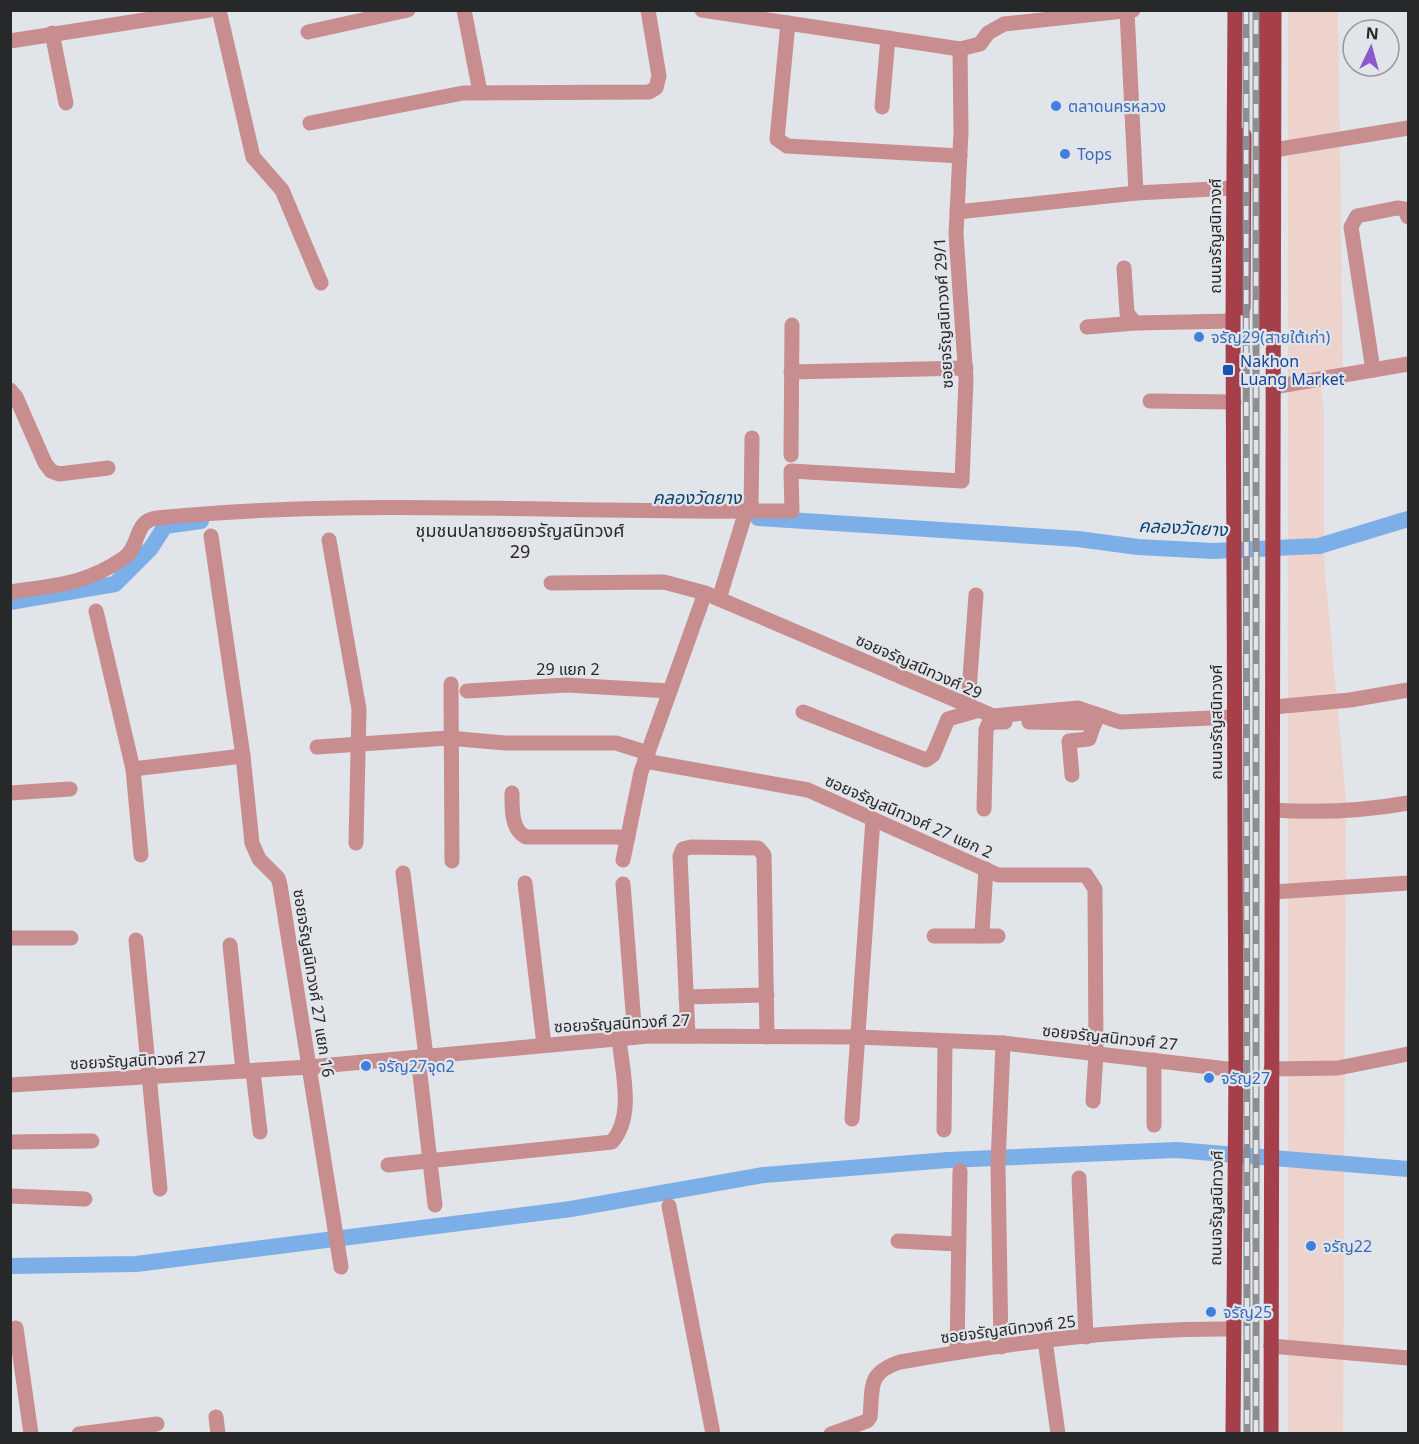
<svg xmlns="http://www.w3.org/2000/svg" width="1419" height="1444" viewBox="0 0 1419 1444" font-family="Georgia,'Noto Sans Thai',serif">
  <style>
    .commercial { fill: #edd3cc }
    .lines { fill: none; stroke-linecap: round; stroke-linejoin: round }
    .canal { stroke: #7caee8; stroke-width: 16 }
    .minor { stroke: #c88d8f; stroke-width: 15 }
    .primary { stroke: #a53f4a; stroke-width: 15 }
    .rail-casing { stroke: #8c8e91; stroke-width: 7 }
    .rail { stroke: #e1e4e8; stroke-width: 4.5; stroke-dasharray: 14; stroke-linecap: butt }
    .shop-dot { fill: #3f7fe0; stroke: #e1e4e8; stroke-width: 2 }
    .transit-dot { fill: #1a4fb4; stroke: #e1e4e8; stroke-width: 2 }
    .labels { text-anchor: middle; stroke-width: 4.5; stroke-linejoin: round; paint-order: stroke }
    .shop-label { font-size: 16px; fill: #366cbe; stroke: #e1e4e8; text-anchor: start }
    .street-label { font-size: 16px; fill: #272829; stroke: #e1e4e8 }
    .transit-label { font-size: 16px; fill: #164399; stroke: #e1e4e8; text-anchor: start }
    .water-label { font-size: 18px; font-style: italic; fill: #0b4175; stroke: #e1e4e8 }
    .neighbourhood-label { font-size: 18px; fill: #272829; stroke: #e1e4e8 }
  </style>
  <rect width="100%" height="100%" fill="#e1e4e8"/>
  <polygon class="commercial" points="1288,11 1338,11 1343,380 1321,386 1324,414 1324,562 1346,799 1343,1434 1288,1433"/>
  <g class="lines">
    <g class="canal">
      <polyline points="758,518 1078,539 1138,547 1213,551 1319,546 1408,519"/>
      <polyline points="10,602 115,584 151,548 165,526 201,521"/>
      <polyline points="10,1266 136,1264 571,1209 764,1175 948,1160 1176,1150 1408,1169"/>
    </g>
    <g class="minor">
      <polyline points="219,10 253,157 282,190 321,283"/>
      <polyline points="464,10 480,92"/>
      <polyline points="702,10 960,49 980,44 988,33 1004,24 1133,10"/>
      <polyline points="1127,11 1136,193"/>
      <polyline points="788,23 777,139 787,146 960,156"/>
      <polyline points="308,32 408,10"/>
      <polyline points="52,33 66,103"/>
      <polyline points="10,41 209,10"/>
      <polyline points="882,107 888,38"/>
      <polyline points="310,123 463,93 649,92 656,88 659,76 648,10"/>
      <polyline points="1274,150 1408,128"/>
      <polyline points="957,212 1136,193 1233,188"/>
      <polyline points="1124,268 1127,313 1135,323 1233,321"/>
      <polyline points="1087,327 1135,323"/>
      <polyline points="1373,370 1351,227 1357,216 1397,208 1405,209 1408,217"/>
      <polyline points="791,372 966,368"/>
      <polyline points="1273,387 1408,364"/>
      <polyline points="10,390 16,397 45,463 51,471 59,474 108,468"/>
      <polyline points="1150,401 1234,402"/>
      <polyline points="752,438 751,511 792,511 791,471 962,481 966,379 956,234 961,132 960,49"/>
      <polyline points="791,455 792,325"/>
      <polyline points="211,536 243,756 252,843 259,859 278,878 280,885 341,1267"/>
      <polyline points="329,540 359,709 356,843"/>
      <polyline points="551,583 664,582 705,593 993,716 1078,708 1120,722 1234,717"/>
      <path d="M10 592C57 585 84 585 124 558 141 546 133 521 157 518 355 498 553 513 751 511"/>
      <polyline points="719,599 746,511"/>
      <polyline points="96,611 133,769 141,855"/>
      <polyline points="451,684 452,861"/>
      <polyline points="467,691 567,685 670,691"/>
      <polyline points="968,705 976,595"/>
      <polyline points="1273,707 1350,700 1408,690"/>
      <polyline points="803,712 926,760 933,755 948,719 976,711"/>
      <polyline points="1029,722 1095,723"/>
      <polyline points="317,747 448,738 505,743 616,743 648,753"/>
      <polyline points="645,761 808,790 998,875 1086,875 1095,889 1096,1054 1093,1101"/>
      <polyline points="133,769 243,756"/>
      <polyline points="1072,775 1069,741 1089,739 1097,715"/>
      <polyline points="10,793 70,789"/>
      <path d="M512 793C512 808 511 830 526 837H628"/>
      <polyline points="984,809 986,730 988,725 994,722 1005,722"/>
      <path d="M1273 810C1319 813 1363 811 1408 803"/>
      <polyline points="623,860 641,772 705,593"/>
      <polyline points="403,873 426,1056"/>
      <polyline points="525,883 544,1045"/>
      <polyline points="623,884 635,1037"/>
      <polyline points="1273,892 1408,883"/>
      <polyline points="934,936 979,936 982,932 986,869"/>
      <polyline points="979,936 998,936"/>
      <polyline points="10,938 71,938"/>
      <polyline points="136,940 160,1189"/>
      <polyline points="230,945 243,1071"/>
      <polyline points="686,997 767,995"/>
      <polyline points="688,1036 680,856 683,849 691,847 758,848 764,855 767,1037"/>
      <polyline points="418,1057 435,1205"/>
      <polyline points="1271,1069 1338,1068 1408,1054"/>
      <polyline points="253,1071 260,1132"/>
      <polyline points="10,1085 309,1067 649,1036 857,1037 1003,1043 1236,1070"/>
      <polyline points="852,1119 873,819"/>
      <polyline points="1154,1125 1154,1060"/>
      <polyline points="944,1130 945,1043"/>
      <polyline points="10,1142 92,1141"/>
      <path d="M388 1165 612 1142C635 1115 622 1072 619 1038"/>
      <polyline points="1079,1178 1086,1337"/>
      <polyline points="10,1196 85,1199"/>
      <polyline points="669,1206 713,1434"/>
      <polyline points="898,1241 958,1244"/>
      <polyline points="16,1328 31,1434"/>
      <polyline points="1045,1340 1058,1434"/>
      <polyline points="1271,1346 1408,1358"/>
      <polyline points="1001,1347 998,1165 1003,1043"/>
      <polyline points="957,1352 960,1171"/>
      <polyline points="216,1417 218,1434"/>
      <polyline points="79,1434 157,1424"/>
      <path d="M831 1434 867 1421 870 1417C873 1386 867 1373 900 1362 1010 1343 1121 1328 1233 1329"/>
    </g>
    <g class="primary">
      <polyline points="1261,10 1264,326"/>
      <polyline points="1243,308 1244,135"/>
      <polyline points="1233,1434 1236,1070 1233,321 1235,10"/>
      <polyline points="1271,1434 1274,10"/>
    </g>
    <defs>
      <g id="rail">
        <polyline points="1246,10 1247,1434"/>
        <polyline points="1256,1434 1256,10"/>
      </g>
    </defs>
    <use href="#rail" class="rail-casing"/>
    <use href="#rail" class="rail"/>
  </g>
  <g class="shop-dot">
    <circle cx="1056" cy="106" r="6"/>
    <circle cx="1065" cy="154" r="6"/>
    <circle cx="1199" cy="337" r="6"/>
    <circle cx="366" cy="1066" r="6"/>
    <circle cx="1209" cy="1078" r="6"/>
    <circle cx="1311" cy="1246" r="6"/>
    <circle cx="1211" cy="1312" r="6"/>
  </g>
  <rect class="transit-dot" x="1222" y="364" width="12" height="12" rx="3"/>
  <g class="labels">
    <g class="shop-label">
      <text x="1068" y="112">ตลาดนครหลวง</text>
      <text x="1077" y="160">Tops</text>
      <text x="1211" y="343">จรัญ29(สายใต้เก่า)</text>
      <text x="378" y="1072">จรัญ27จุด2</text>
      <text x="1221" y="1084">จรัญ27</text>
      <text x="1323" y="1252">จรัญ22</text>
      <text x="1223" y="1318">จรัญ25</text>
    </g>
    <g class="street-label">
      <text transform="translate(1215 236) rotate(-90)" y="6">ถนนจรัญสนิทวงศ์</text>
      <text transform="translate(943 313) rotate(-93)" y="6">ซอยจรัญสนิทวงศ์ 29/1</text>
      <text transform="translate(919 666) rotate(24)" y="6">ซอยจรัญสนิทวงศ์ 29</text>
      <text x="568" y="675">29 แยก 2</text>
      <text transform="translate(1216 722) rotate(-90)" y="6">ถนนจรัญสนิทวงศ์</text>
      <text transform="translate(909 816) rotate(24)" y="6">ซอยจรัญสนิทวงศ์ 27 แยก 2</text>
      <text transform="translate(314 983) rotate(81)" y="6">ซอยจรัญสนิทวงศ์ 27 แยก 16</text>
      <text transform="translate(622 1023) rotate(-3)" y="6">ซอยจรัญสนิทวงศ์ 27</text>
      <text transform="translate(1110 1037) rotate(6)" y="6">ซอยจรัญสนิทวงศ์ 27</text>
      <text transform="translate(138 1060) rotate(-3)" y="6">ซอยจรัญสนิทวงศ์ 27</text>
      <text transform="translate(1216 1208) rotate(-89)" y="6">ถนนจรัญสนิทวงศ์</text>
      <text transform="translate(1008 1329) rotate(-7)" y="6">ซอยจรัญสนิทวงศ์ 25</text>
    </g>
    <g class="transit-label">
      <text x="1240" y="367">Nakhon<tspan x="1240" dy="18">Luang Market</tspan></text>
    </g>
    <g class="water-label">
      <text x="697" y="504">คลองวัดยาง</text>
      <text transform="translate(1183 528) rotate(3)" y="6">คลองวัดยาง</text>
    </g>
    <g class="neighbourhood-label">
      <text x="520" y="537">ชุมชนปลายซอยจรัญสนิทวงศ์<tspan x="520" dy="21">29</tspan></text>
    </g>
  </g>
  <rect width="1419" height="1444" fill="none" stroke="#272829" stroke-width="24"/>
  <g transform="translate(1371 48) rotate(5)"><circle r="28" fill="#e1e4e8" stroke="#97999c" stroke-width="1.5"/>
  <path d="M0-4.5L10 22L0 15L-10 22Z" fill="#8e57cf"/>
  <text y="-9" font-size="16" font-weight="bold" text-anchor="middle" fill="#272829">N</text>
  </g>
</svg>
